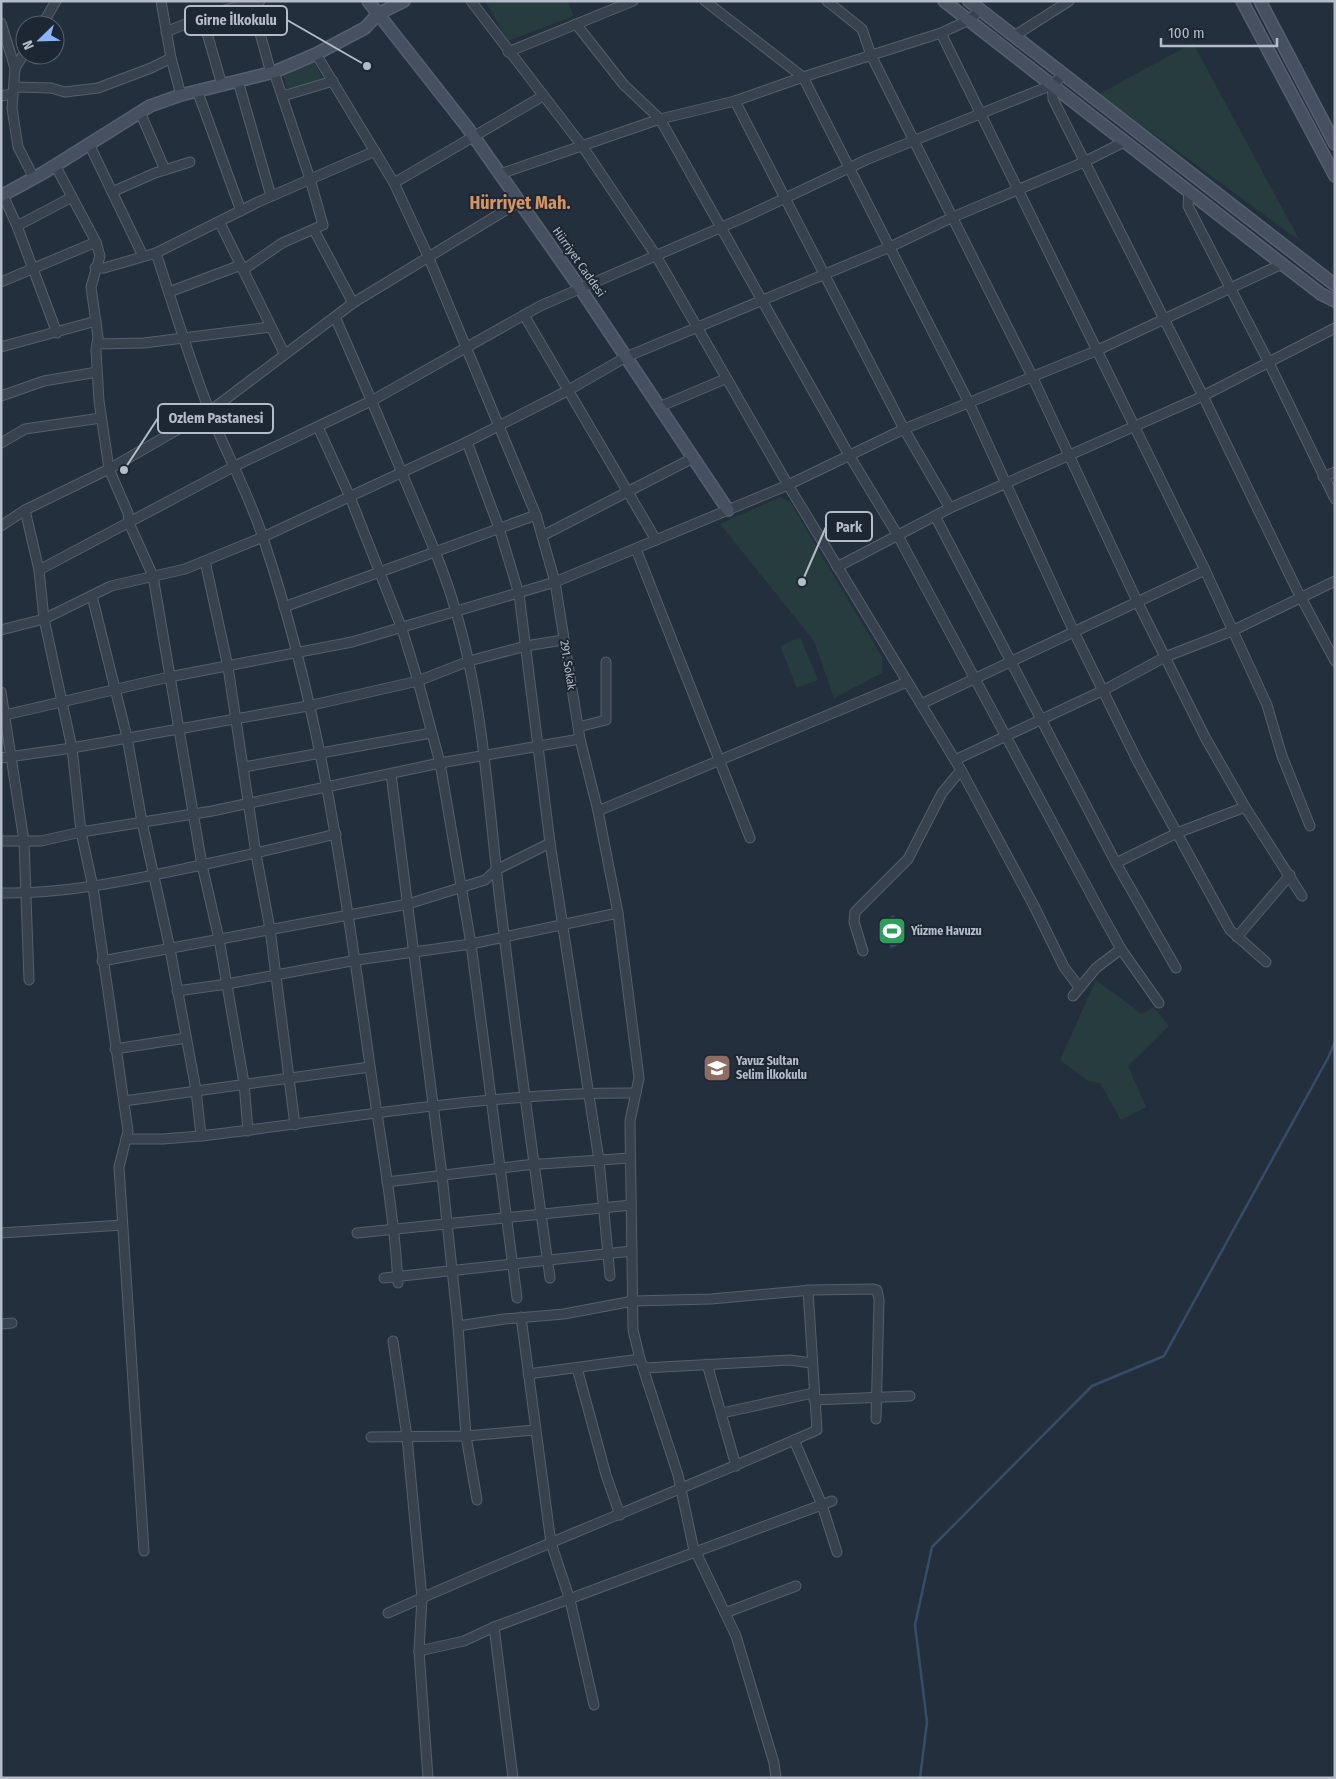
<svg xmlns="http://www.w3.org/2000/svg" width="1336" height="1779" viewBox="0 0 1336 1779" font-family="'Fira Sans Condensed',sans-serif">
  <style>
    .green { fill: #263c3f }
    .water { fill: #394c67 }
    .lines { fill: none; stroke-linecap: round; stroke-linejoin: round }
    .stream { stroke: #394c67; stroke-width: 2.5 }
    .street-casing { stroke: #565f6c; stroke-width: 11 }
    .secondary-casing { stroke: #565f6c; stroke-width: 14 }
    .street { stroke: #38414e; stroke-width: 9 }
    .secondary { stroke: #465061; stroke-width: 11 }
    .labels { text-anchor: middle; stroke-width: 4; stroke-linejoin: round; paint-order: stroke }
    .street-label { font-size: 12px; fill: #b4bcc9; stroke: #1d2633 }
    .poi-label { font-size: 12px; font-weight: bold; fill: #b4bcc9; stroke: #1d2633; text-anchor: start }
    .district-label { font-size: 18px; font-weight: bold; fill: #d59563; stroke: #1d2633 }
    .leader { fill: none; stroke: #b4bcc9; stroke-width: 2 }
    .callout-dot { fill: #b4bcc9; stroke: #1d2633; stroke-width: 2 }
    .callout { fill: #1d2633; stroke: #b4bcc9; stroke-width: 2 }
    .callout-label { font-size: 14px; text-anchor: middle; font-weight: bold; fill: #b4bcc9 }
  </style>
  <rect width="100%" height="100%" fill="#242f3e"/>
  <g class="green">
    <polygon points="485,1 567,1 574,16 508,41"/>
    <polygon points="1193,43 1300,241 1099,94"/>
    <polygon points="313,60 323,80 287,89 283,75"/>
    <polygon points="780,497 790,502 882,657 882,673 834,698 814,641 720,524"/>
    <polygon points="800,637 818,680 797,688 780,646"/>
    <polygon points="1096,980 1142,1014 1153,1007 1169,1026 1128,1066 1146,1107 1121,1120 1100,1083 1088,1081 1060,1060"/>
  </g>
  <polygon class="water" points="894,915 905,942 891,948 880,921"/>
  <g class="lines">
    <polyline class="stream" points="920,1778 927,1722 915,1625 932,1547 1092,1386 1164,1356 1328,1058 1335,1042"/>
    <defs>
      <g id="street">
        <polyline points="161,1 171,58 181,95"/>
        <polyline points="251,1 271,73"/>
        <polyline points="471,1 583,147 655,254 788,485 961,770 1034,906 1064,967 1079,987"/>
        <polyline points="705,1 803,77 969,403 1074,632 1138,762 1230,930 1266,962"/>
        <polyline points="827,1 862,29 871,55 1032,376 1137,601 1206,739 1245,807 1302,896"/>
        <polyline points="202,16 222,85"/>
        <polyline points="1,23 15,68 12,108 18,147 34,178"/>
        <polyline points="576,24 624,85 660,119 849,455 897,534 1101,913 1121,949 1159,1003"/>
        <polyline points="42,25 56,1"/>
        <polyline points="166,32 209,14 260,1"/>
        <polyline points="941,33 1205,570 1267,705 1282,756 1310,826"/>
        <polyline points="1014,36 1069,1"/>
        <polyline points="508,52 633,1"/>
        <polyline points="316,54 394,183 428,256 536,515 555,582 580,739 598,811 618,913 639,1078 630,1121 633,1330 640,1359 678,1475 693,1546 736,1636 774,1763 776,1778"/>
        <polyline points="15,68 25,52"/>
        <polyline points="1064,74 1052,85 1053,99 1203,396 1297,590 1335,661"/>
        <polyline points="238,81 271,196"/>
        <polyline points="15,87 51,88 65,92 98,88 151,68 171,58"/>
        <polyline points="197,90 241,211"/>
        <polyline points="1,96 12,94"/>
        <polyline points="283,96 333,81"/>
        <polyline points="735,101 904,429 950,508"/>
        <polyline points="140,112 165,170"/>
        <polyline points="89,144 143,256"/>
        <polyline points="55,165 96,242 100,256 91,287 98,337 96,350 99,401 109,469 128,513 129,523 153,576 202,865 219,939 244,1083 248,1131"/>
        <polyline points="500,174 660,119 735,101 803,77 941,33 969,20 980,10"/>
        <polyline points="394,183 543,96"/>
        <polyline points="1189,190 1188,206 1269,363 1335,499"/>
        <polyline points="112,192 155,173 190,162"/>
        <polyline points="3,195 17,226 57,333"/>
        <polyline points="220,223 284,353"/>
        <polyline points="17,226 72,197"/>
        <polyline points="314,230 353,303"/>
        <path d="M156 253C173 305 189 358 209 410 226 453 249 494 263 538 321 709 345 888 370 1066 380 1138 394 1210 398 1283"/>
        <polyline points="95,268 104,268 156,253 258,202 375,151"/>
        <polyline points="243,270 282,243 323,225 310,179 274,72"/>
        <polyline points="1,282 96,242"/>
        <polyline points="169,292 241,265"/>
        <polyline points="524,315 656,540"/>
        <path d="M335 317C358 369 380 420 402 473 421 520 442 562 456 612 483 703 488 799 499 893 514 1021 532 1150 550 1278"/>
        <polyline points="97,344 144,343 271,327"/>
        <polyline points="1,347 96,321"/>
        <polyline points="1,396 44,381 97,372"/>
        <polyline points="659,407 725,379"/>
        <polyline points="318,427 350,497 402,629 418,681 440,763 471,944 517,1298"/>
        <polyline points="467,442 499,528 519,594 550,843 599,1160 610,1276"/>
        <polyline points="1,443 25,429 101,418"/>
        <polyline points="1323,477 1335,472"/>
        <polyline points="25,510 39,570 44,619 72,748 81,832 93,887 128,1131 119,1167 144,1551"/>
        <polyline points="935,516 1116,863 1176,968"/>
        <polyline points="1,526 25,510 109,469 210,411 353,303 519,202"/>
        <polyline points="542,536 693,458"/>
        <polyline points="636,549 750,838"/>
        <polyline points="205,561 228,667 256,854 270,929 295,1125"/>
        <polyline points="837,567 950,508 1203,396 1335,328"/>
        <polyline points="39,570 235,466 373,400 540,306 745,217 868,159 1052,85"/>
        <polyline points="92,596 127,737 142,822 170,949 196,1090 201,1136"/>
        <polyline points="284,607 536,515"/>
        <polyline points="1,630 44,619 111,586 185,569 263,537 467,442 567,391 626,357 890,247 953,217 1084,162 1124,142"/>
        <polyline points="1,692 24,841 29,980"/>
        <polyline points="921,704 1205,570"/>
        <polyline points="1,716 169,677 352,642 555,582 788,485 904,429 1098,350 1282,264"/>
        <polyline points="578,727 606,720 606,662"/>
        <polyline points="1,758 72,748 308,706 418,681 469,661 526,646 563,640"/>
        <polyline points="955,760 1104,690 1165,657 1232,631 1335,581"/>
        <polyline points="244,767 431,733"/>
        <polyline points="391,774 442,1175 458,1326 466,1436 477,1500"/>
        <polyline points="598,811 907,682"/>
        <polyline points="1,841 41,841 81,832 212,811 440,763 580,739"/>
        <polyline points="1116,863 1177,833 1245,807"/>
        <path d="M1 893C70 894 134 879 202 865 247 855 291 845 336 834"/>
        <polyline points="1237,937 1290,875"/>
        <polyline points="863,951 854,922 855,912 908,859 942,793 961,770"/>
        <polyline points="102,961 408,904 485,880 496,870 550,843"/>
        <polyline points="177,991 227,984 357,960 471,944 618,913"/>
        <polyline points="1073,996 1096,968 1121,949"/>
        <polyline points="115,1049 186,1038"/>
        <polyline points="124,1101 370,1067"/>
        <path d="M126 1139H163L201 1136C346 1119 489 1092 636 1093"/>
        <polyline points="387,1182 526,1165 630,1158"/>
        <polyline points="1,1233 122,1225"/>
        <polyline points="357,1233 631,1205"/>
        <polyline points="384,1278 632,1251"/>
        <polyline points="521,1317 551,1543 570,1600 594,1705"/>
        <polyline points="1,1324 12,1323"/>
        <polyline points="458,1326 504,1319 564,1314 633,1301 711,1299 812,1290 873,1289 877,1290 879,1300 876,1419"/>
        <polyline points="393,1341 407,1437 422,1598 419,1651 428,1778"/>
        <polyline points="707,1364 736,1466"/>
        <polyline points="577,1368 606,1475 620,1515"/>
        <polyline points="644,1368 790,1360 811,1363"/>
        <polyline points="528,1374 640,1359"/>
        <polyline points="814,1400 910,1396"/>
        <polyline points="722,1413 813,1393"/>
        <polyline points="371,1437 466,1436 535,1430"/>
        <polyline points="794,1440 822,1505 837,1552"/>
        <path d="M388 1613C530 1549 675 1493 817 1430L808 1290"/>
        <polyline points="725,1613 796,1586"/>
        <polyline points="494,1627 513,1778"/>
        <polyline points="419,1651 464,1641 494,1627 832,1501"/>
      </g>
      <g id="secondary">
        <polyline points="368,1 467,127 580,288 728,510"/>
        <polyline points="944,1 1282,264 1321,294 1335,301"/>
        <polyline points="969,1 1335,285"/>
        <polyline points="1242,1 1335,176"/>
        <polyline points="1260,1 1335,144"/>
        <polyline points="1,196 43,173 150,106 181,95 274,72 316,54 365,28 378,14 404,1"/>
      </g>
    </defs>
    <use href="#street" class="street-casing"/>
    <use href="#secondary" class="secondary-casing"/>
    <use href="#street" class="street"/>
    <use href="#secondary" class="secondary"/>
  </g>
  <defs>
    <symbol id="stadium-square" viewBox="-11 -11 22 22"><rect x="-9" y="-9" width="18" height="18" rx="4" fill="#2e9e5b" stroke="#1d2633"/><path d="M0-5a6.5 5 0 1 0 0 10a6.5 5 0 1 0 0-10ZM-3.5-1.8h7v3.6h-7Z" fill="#fff"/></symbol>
    <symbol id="school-square" viewBox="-11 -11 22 22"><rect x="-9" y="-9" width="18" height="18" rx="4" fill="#8d6e63" stroke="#1d2633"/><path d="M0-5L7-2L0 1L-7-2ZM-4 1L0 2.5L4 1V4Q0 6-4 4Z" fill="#fff"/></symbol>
  </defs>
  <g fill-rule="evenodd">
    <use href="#stadium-square" x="876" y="915" width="32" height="32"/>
    <use href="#school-square" x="701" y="1052" width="32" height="32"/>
  </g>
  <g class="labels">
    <g class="street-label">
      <text transform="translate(579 262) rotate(55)" y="4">Hürriyet Caddesi</text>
      <text transform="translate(568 665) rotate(81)" y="4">291. Sokak</text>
    </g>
    <g class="poi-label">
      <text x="911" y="935">Yüzme Havuzu</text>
      <text x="736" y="1065">Yavuz Sultan<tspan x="736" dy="14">Selim İlkokulu</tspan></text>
    </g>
    <g class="district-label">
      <text x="520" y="209">Hürriyet Mah.</text>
    </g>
  </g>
  <path class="leader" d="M367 66L287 20M124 470L158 418M802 582L826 527"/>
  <g class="callout-dot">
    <circle cx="367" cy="66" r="5"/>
    <circle cx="124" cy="470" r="5"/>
    <circle cx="802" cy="582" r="5"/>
  </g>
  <g class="callout">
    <rect x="185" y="6" width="102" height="29" rx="5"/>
    <rect x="158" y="404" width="115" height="29" rx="5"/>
    <rect x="826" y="512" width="46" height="29" rx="5"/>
  </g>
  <g class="callout-label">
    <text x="236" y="25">Girne İlkokulu</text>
    <text x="216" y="423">Ozlem Pastanesi</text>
    <text x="849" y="532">Park</text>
  </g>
  <rect width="1336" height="1779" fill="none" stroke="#b4bcc9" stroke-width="5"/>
  <g transform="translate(40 40) rotate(247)"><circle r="24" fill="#1d2633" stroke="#59626f"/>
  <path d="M0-4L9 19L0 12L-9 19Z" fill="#8ab4f8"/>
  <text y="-8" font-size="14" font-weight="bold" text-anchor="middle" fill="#b4bcc9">N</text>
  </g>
  <path d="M1161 38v8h116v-8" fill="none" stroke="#b4bcc9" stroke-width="2.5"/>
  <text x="1168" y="38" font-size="15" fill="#b4bcc9" stroke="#1d2633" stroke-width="4" paint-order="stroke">100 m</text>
</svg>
